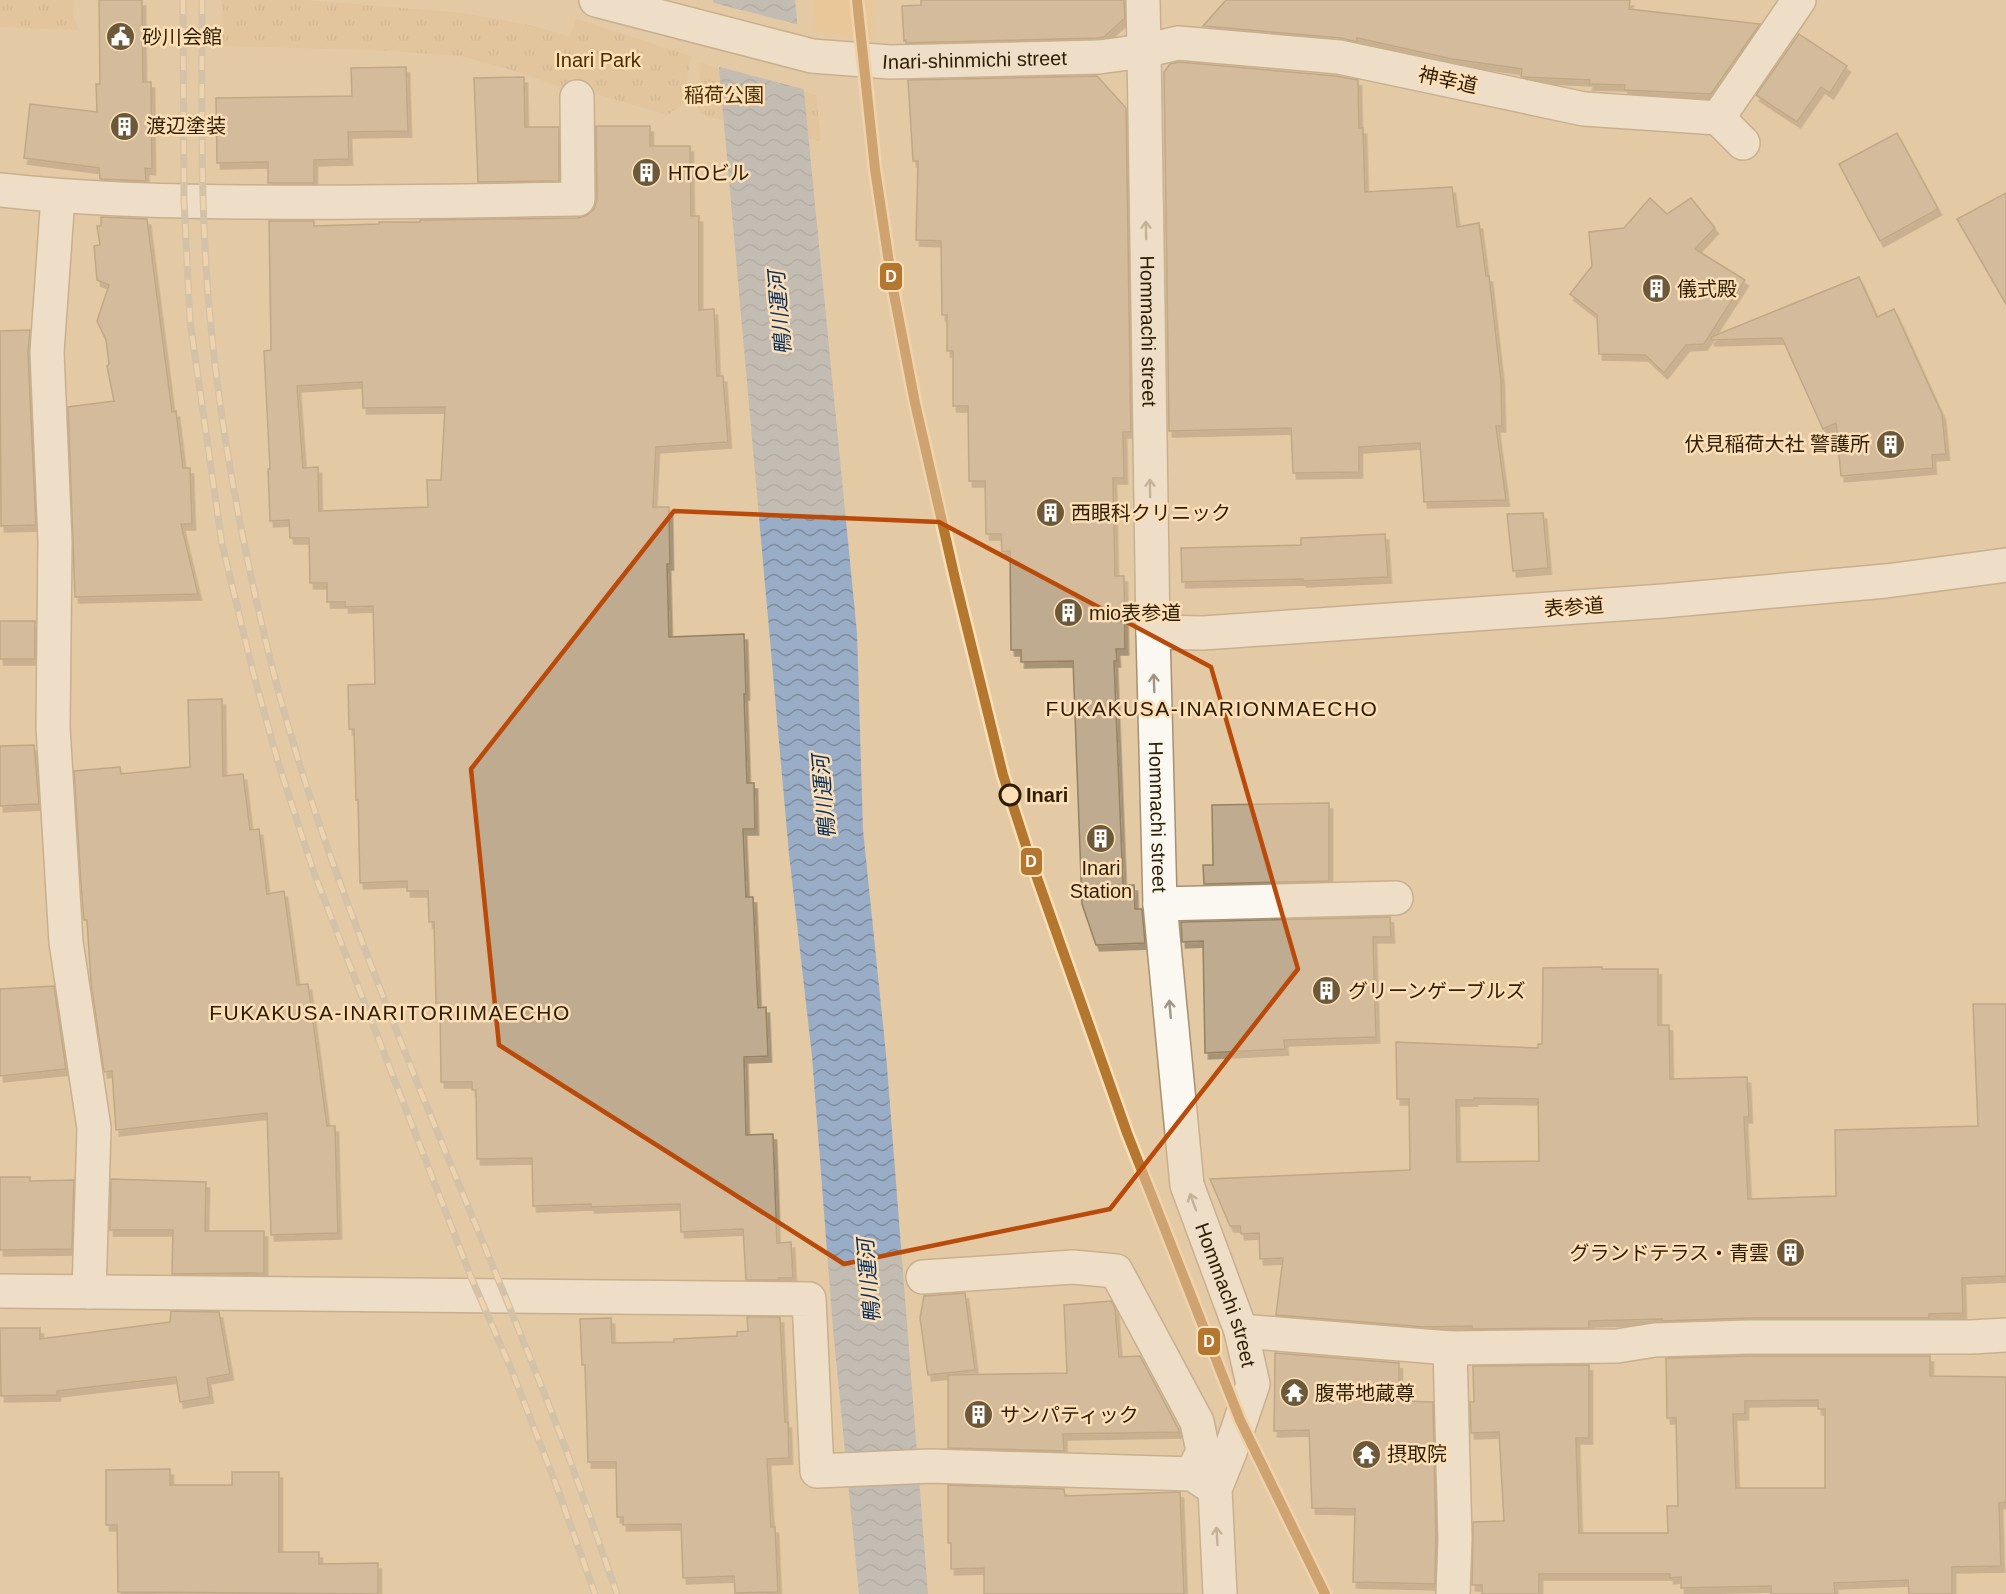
<svg xmlns="http://www.w3.org/2000/svg" width="2006" height="1594" viewBox="0 0 2006 1594" font-family="Helvetica,'Noto Sans JP',sans-serif">
  <style>
    .built { fill: #efc68b }
    .grass { fill: url(#grass-tufts) }
    .water { fill: url(#water-waves) }
    .pier { fill: #e3c9a4 }
    .building { fill: #beab90; stroke: #968261; stroke-width: 1.5; fill-rule: evenodd; filter: url(#shadow) }
    .lines { fill: none; stroke-linecap: round; stroke-linejoin: round }
    .minor-casing { stroke: #a69173; stroke-width: 36 }
    .major-casing { stroke: #a69173; stroke-width: 36 }
    .minor { stroke: #fbf7f1; stroke-width: 33 }
    .major { stroke: #fbf7f1; stroke-width: 33 }
    .rail-casing { stroke: #bfb8ad; stroke-width: 7 }
    .rail { stroke: #fcdfb7; stroke-width: 4.5; stroke-dasharray: 14; stroke-linecap: butt }
    .rail-1-casing { stroke: #fcdfb7; stroke-width: 15 }
    .rail-1 { stroke: #b3772f; stroke-width: 10 }
    .oneway { stroke: #9f9585 }
    .marked { fill: none; stroke: #ba4a09; stroke-width: 4.5; stroke-linejoin: round }
    .stop-dot { fill: #fcdfb7; stroke: #2e1d00; stroke-width: 3 }
    .labels { text-anchor: middle; stroke-width: 5; stroke-linejoin: round; paint-order: stroke }
    .poi-label { font-size: 20px; fill: #2e1d00; stroke: #fcdfb7; text-anchor: start }
    .street-label { font-size: 20px; fill: #2e1d00; stroke: #fcdfb7 }
    .park-label { font-size: 20px; fill: #4a3000; stroke: #fcdfb7 }
    .stop-label { font-size: 20px; font-weight: bold; fill: #2e1d00; stroke: #fcdfb7; text-anchor: start }
    .water-label { font-size: 21px; font-style: italic; fill: #072e5d; stroke: #fcdfb7 }
    .neighbourhood-label { font-size: 21px; letter-spacing: 1.5px; fill: #2e1d00; stroke: #fcdfb7 }
    .line-badge { stroke: #fcdfb7; stroke-width: 2 }
    .badge-label { font-size: 16px; text-anchor: middle; font-weight: bold; fill: #fff }
  </style>
  <defs>
    <pattern id="grass-tufts" width="24" height="20" patternUnits="userSpaceOnUse" patternTransform="scale(1.5)"><rect width="24" height="20" fill="#dfc095"/><path d="M3 7l-1-3M5 7V3M7 7l1-3M15 17l-1-3M17 17v-4M19 17l1-3" fill="none" stroke="#c0a57f"/></pattern>
    <pattern id="water-waves" width="16" height="10" patternUnits="userSpaceOnUse" patternTransform="scale(1.5)"><rect width="16" height="10" fill="#9aadc6"/><path d="M0 5q4-4 8 0t8 0" fill="none" stroke="#7e8c9e"/></pattern>
    <filter id="shadow"><feDropShadow dx="3.5" dy="6" stdDeviation="0" flood-color="#0004"/></filter>
  </defs>
  <rect width="100%" height="100%" fill="#e3c9a4"/>
  <polygon class="built" points="813,0 871,0 874,40 815,31"/>
  <g class="grass">
    <polygon points="0,0 74,0 73,15 79,30 0,27"/>
    <polygon points="222,0 303,0 463,13 534,26 570,37 576,19 691,56 683,104 668,115 586,91 565,89 525,74 461,56 375,50 223,46"/>
    <polygon points="700,63 816,95 821,141 708,117 698,111"/>
  </g>
  <polygon class="water" points="713,0 795,0 857,633 863,830 886,1054 928,1594 859,1594 833,1329 812,1056 789,854"/>
  <polygon class="pier" points="710,2 800,25 807,90 716,66"/>
  <g class="building">
    <polygon points="99,0 142,0 143,82 151,82 152,169 145,168 146,181 100,179 99,168 24,158 30,104 97,112 96,84 100,84"/>
    <polygon points="921,0 1124,0 1125,18 1104,37 1098,38 906,43 906,40 904,41 902,6 921,5"/>
    <polygon points="1226,0 1630,0 1629,9 1760,24 1711,94 1624,90 1625,85 1589,84 1590,80 1523,77 1521,77 1522,69 1452,59 1357,38 1357,42 1341,38 1203,26"/>
    <polygon points="1799,34 1847,66 1830,93 1821,87 1797,122 1756,95"/>
    <polygon points="1179,62 1336,76 1358,80 1359,128 1363,128 1365,192 1452,187 1457,227 1479,223 1486,276 1489,276 1501,380 1502,426 1496,426 1506,500 1424,502 1420,443 1359,447 1359,472 1293,473 1291,428 1169,431 1164,72 1170,64"/>
    <polygon points="406,67 408,131 348,132 349,159 314,160 314,183 268,183 268,162 217,163 216,98 352,96 351,68"/>
    <polygon points="1097,76 1126,108 1131,432 1123,432 1124,478 1113,478 1115,576 1124,576 1125,649 1116,649 1117,661 1114,661 1123,885 1134,885 1135,909 1142,909 1145,943 1096,945 1082,904 1073,661 1021,662 1021,650 1011,650 1010,551 1002,552 1001,534 986,534 985,481 969,481 968,406 953,406 953,351 947,351 947,315 942,315 941,241 916,240 918,161 913,161 908,80"/>
    <polygon points="524,77 525,127 559,127 559,181 478,182 474,78"/>
    <path d="M596 126H650V146H690L691 216H699V310L714 309 717 376H723L728 442 656 447 653 507H669L670 564H667L669 637 744 634 746 694H744L747 783H754L755 829H743L746 897H753L758 1008 766 1007 768 1056 744 1057 746 1135 773 1134 777 1243 791 1242 793 1278H779V1280H746L743 1229 681 1232 680 1204 591 1207V1204L533 1206 532 1158 477 1159 476 1090H472V1082H441L440 1003H436L434 922H429L428 891H407V881L360 883 358 800H356L354 729H349L348 685 375 684 373 606 345 607V602H327V583H310L309 538H290L289 520 270 521 268 469H270L264 351 271 350 269 221H314V226L379 224V222H420V220L578 218 587 215 594 209 597 199ZM362 382 363 408 445 407 441 480H427L428 507 319 511 318 467 303 468 297 386Z"/>
    <polygon points="1897,133 1938,209 1880,241 1839,164"/>
    <polygon points="2006,193 2006,304 1957,219"/>
    <polygon points="1650,198 1667,214 1691,198 1715,228 1695,249 1745,280 1704,344 1686,345 1664,373 1645,355 1599,354 1597,315 1570,294 1592,266 1589,232 1624,228"/>
    <polygon points="101,217 147,219 172,412 176,411 183,468 190,468 192,524 181,524 198,594 75,597 68,407 114,401 107,366 109,364 106,340 97,321 109,285 97,280 94,246 100,245 97,226 101,226"/>
    <polygon points="1859,277 1877,317 1894,309 1942,414 1946,454 1932,455 1933,468 1841,476 1836,423 1823,429 1782,338 1711,340 1711,337"/>
    <polygon points="30,330 28,353 36,525 1,526 0,331"/>
    <polygon points="1543,513 1548,568 1513,571 1507,514"/>
    <polygon points="1385,534 1388,577 1303,581 1303,579 1182,582 1181,548 1301,545 1301,538"/>
    <rect x="0" y="621" width="35" height="38"/>
    <polygon points="222,699 223,776 243,774 250,830 259,829 267,894 284,891 297,985 308,984 327,1126 335,1126 338,1233 271,1235 267,1113 116,1130 112,1071 104,1072 91,983 87,920 84,920 81,884 74,771 120,767 121,774 190,767 188,700"/>
    <polygon points="34,745 39,804 0,806 0,746"/>
    <polygon points="1329,803 1329,881 1204,884 1203,865 1213,865 1212,805"/>
    <polygon points="1390,917 1391,937 1373,937 1376,1037 1284,1040 1285,1049 1205,1053 1203,941 1182,942 1181,922"/>
    <path d="M1602 967V969H1658V1025H1669L1670 1079 1747 1077 1749 1117H1744L1748 1199 1836 1196 1835 1130 1978 1126 1973 1004H2006V1276L1962 1278 1963 1313 1929 1314V1318H1749L1662 1321V1319L1589 1321V1328L1472 1329V1326L1425 1327 1276 1315 1283 1258 1260 1259 1259 1233 1241 1234 1240 1226H1230L1210 1179 1410 1170 1409 1099H1397L1396 1042 1538 1048V1044H1542L1543 968ZM1474 1098 1538 1099 1539 1161 1457 1162 1456 1100H1474Z"/>
    <polygon points="54,986 66,1069 0,1076 0,989"/>
    <polygon points="0,1177 30,1177 30,1181 74,1180 72,1249 0,1250"/>
    <polygon points="111,1179 206,1182 205,1231 264,1231 264,1273 172,1274 173,1230 110,1230"/>
    <polygon points="965,1293 975,1370 928,1375 920,1318 924,1296"/>
    <polygon points="1111,1301 1115,1308 1119,1357 1140,1356 1180,1432 1063,1434 1064,1451 948,1448 948,1375 1067,1373 1064,1305"/>
    <polygon points="171,1311 219,1312 230,1374 207,1378 210,1397 180,1402 176,1377 57,1391 57,1395 1,1396 0,1328 40,1328 40,1339 170,1322"/>
    <polygon points="747,1317 780,1317 785,1422 788,1422 789,1458 767,1459 771,1527 775,1527 778,1592 735,1593 734,1576 683,1578 681,1524 623,1525 623,1517 617,1517 616,1462 588,1462 585,1365 582,1365 580,1319 611,1318 612,1343 674,1342 674,1339 737,1336 737,1332 748,1331"/>
    <polygon points="1275,1353 1399,1363 1399,1401 1433,1402 1436,1539 1435,1584 1353,1582 1355,1509 1312,1508 1309,1430 1274,1431"/>
    <path d="M1749 1356H1930V1376L2006 1377V1502L1999 1503 2001 1566 1952 1567V1594H1909L1908 1580 1834 1583 1835 1594H1771V1586L1681 1588V1577L1670 1578V1574H1539V1594H1482V1585H1472L1473 1522 1504 1521 1499 1432 1471 1433 1470 1402H1474L1473 1366 1589 1365V1438H1576L1579 1533H1668L1667 1506H1678L1676 1418H1667L1666 1358ZM1818 1400V1409H1825V1488H1736L1733 1414H1745V1401Z"/>
    <polygon points="170,1469 170,1485 232,1485 232,1472 279,1472 279,1552 319,1552 319,1564 378,1563 378,1594 118,1592 117,1525 106,1525 106,1470"/>
    <polygon points="948,1485 1064,1489 1065,1496 1180,1492 1184,1594 984,1594 984,1568 951,1569 951,1543 948,1543"/>
  </g>
  <g class="lines">
    <defs>
      <g id="minor">
        <polyline points="1143,0 1144,51 1178,43 1339,57 1584,109 1718,118 1743,143"/>
        <polyline points="1718,118 1799,0"/>
        <path d="M0 190C80 199 160 201 241 202 353 203 466 201 578 199L577 97"/>
        <polyline points="58,196 47,352 55,541 53,727 66,942 94,1128 89,1292"/>
        <polyline points="1153,632 1203,633 1663,601 1886,581 2006,565"/>
        <polyline points="1160,904 1396,898"/>
        <polyline points="923,1277 1073,1267 1116,1271 1197,1422 1203,1451 1192,1474"/>
        <polyline points="0,1291 809,1299 817,1471 931,1466 1192,1474 1215,1489"/>
        <polyline points="1241,1331 1450,1348 1617,1346 1655,1340 1749,1337 1971,1337 2006,1335"/>
        <polyline points="1450,1348 1455,1539 1453,1594"/>
      </g>
      <g id="major">
        <path id="s1" d="M596 0 812 56 890 62 1099 57 1144 51 1153 632 1160 904 1187 1185 1241 1331 1253 1384 1230 1452 1215 1489 1220 1594"/>
      </g>
    </defs>
    <use href="#minor" class="minor-casing"/>
    <use href="#major" class="major-casing"/>
    <use href="#minor" class="minor"/>
    <use href="#major" class="major"/>
    <defs>
      <g id="rail">
        <polyline points="183,0 184,201 190,321 222,544 253,672 278,762 314,873 471,1277 512,1371 558,1490 595,1594"/>
        <path d="M202 0C202 106 200 212 210 317 220 425 240 533 265 638 297 776 349 910 401 1042 448 1161 499 1278 546 1398 572 1462 594 1529 617 1594"/>
      </g>
    </defs>
    <use href="#rail" class="rail-casing"/>
    <use href="#rail" class="rail"/>
    <defs>
      <polyline id="rail-1" points="857,0 875,169 893,289 915,403 956,583 1003,775 1029,855 1127,1133 1240,1420 1325,1594"/>
    </defs>
    <use href="#rail-1" class="rail-1-casing"/>
    <use href="#rail-1" class="rail-1"/>
  </g>
  <defs><path id="oneway-shaft" d="M-6 0H5M1.5-3L5.5 0L1.5 3" fill="none" stroke-width="1.6" stroke-linecap="round" stroke-linejoin="round" transform="scale(1.5)"/></defs>
  <g class="oneway">
    <use href="#oneway-shaft" transform="translate(1146 230) rotate(-91)"/>
    <use href="#oneway-shaft" transform="translate(1150 488) rotate(-91)"/>
    <use href="#oneway-shaft" transform="translate(1154 683) rotate(-92)"/>
    <use href="#oneway-shaft" transform="translate(1170 1009) rotate(-95)"/>
    <use href="#oneway-shaft" transform="translate(1193 1202) rotate(-110)"/>
    <use href="#oneway-shaft" transform="translate(1217 1536) rotate(-93)"/>
  </g>
  <path d="M0 0H2006V1594H0ZM674 511 939 522 1211 667 1298 969 1110 1209 844 1264 499 1045 471 769Z" fill="#e3c9a4" fill-opacity=".55" fill-rule="evenodd"/>
  <path class="marked" d="M674 511 939 522 1211 667 1298 969 1110 1209 844 1264 499 1045 471 769Z"/>
  <defs>
    <symbol id="civic-disc" viewBox="-11 -11 22 22"><circle r="9.5" fill="#6d5939" stroke="#fcdfb7"/><path d="M-.6-6.5H3V-4.5H.6V-3L4-1V1h2V6H-6V1h2V-1L-.6-3ZM-1.2 2.5V6h2.4V2.5Z" fill="#fff"/></symbol>
    <symbol id="building-disc" viewBox="-11 -11 22 22"><circle r="9.5" fill="#6d5939" stroke="#fcdfb7"/><path d="M-4-6H4V6H1V3H-1V6H-4ZM-2.5-4.3h1.7v1.8h-1.7ZM.8-4.3h1.7v1.8H.8ZM-2.5-1h1.7V.8h-1.7ZM.8-1h1.7V.8H.8Z" fill="#fff"/></symbol>
    <symbol id="temple-disc" viewBox="-11 -11 22 22"><circle r="9.5" fill="#6d5939" stroke="#fcdfb7"/><path d="M0-6L5-2H3V0L6.5 2.5H4V6H1.5V3h-3V6H-4V2.5H-6.5L-3 0V-2H-5Z" fill="#fff"/></symbol>
  </defs>
  <g fill-rule="evenodd">
    <use href="#civic-disc" x="104" y="20" width="33" height="33"/>
    <use href="#building-disc" x="108" y="110" width="33" height="33"/>
    <use href="#building-disc" x="630" y="156" width="33" height="33"/>
    <use href="#building-disc" x="1640" y="272" width="33" height="33"/>
    <use href="#building-disc" x="1874" y="428" width="33" height="33"/>
    <use href="#building-disc" x="1034" y="496" width="33" height="33"/>
    <use href="#building-disc" x="1052" y="596" width="33" height="33"/>
    <use href="#building-disc" x="1084" y="822" width="33" height="33"/>
    <use href="#building-disc" x="1310" y="974" width="33" height="33"/>
    <use href="#building-disc" x="1774" y="1236" width="33" height="33"/>
    <use href="#temple-disc" x="1278" y="1376" width="33" height="33"/>
    <use href="#building-disc" x="962" y="1398" width="33" height="33"/>
    <use href="#temple-disc" x="1350" y="1438" width="33" height="33"/>
  </g>
  <circle class="stop-dot" cx="1010" cy="795" r="10"/>
  <g class="labels">
    <g class="poi-label">
      <text x="142" y="44">砂川会館</text>
      <text x="146" y="133">渡辺塗装</text>
      <text x="668" y="180">HTOビル</text>
      <text x="1677" y="296">儀式殿</text>
      <text x="1870" y="451" text-anchor="end">伏見稲荷大社 警護所</text>
      <text x="1071" y="520">西眼科クリニック</text>
      <text x="1089" y="620">mio表参道</text>
      <text x="1101" y="875" text-anchor="middle">Inari<tspan x="1101" dy="23">Station</tspan></text>
      <text x="1348" y="998">グリーンゲーブルズ</text>
      <text x="1769" y="1260" text-anchor="end">グランドテラス・青雲</text>
      <text x="1315" y="1400">腹帯地蔵尊</text>
      <text x="1000" y="1422">サンパティック</text>
      <text x="1387" y="1461">摂取院</text>
    </g>
    <g class="street-label">
      <text dy="7" stroke="none"><textPath href="#s1" startOffset="386">Inari-shinmichi street</textPath></text>
      <text transform="translate(1448 80) rotate(12)" y="7">神幸道</text>
      <text dy="7" stroke="none"><textPath href="#s1" startOffset="836">Hommachi street</textPath></text>
      <text transform="translate(1574 607) rotate(-4)" y="7">表参道</text>
      <text dy="7" stroke="none"><textPath href="#s1" startOffset="1322">Hommachi street</textPath></text>
      <text dy="7" stroke="none"><textPath href="#s1" startOffset="1808">Hommachi street</textPath></text>
    </g>
    <g class="park-label">
      <text x="598" y="67">Inari Park</text>
      <text x="724" y="102">稲荷公園</text>
    </g>
    <g class="stop-label">
      <text x="1026" y="802">Inari</text>
    </g>
    <g class="water-label">
      <text transform="translate(780 313) rotate(-95)" y="7">鴨川運河</text>
      <text transform="translate(824 797) rotate(-95)" y="7">鴨川運河</text>
      <text transform="translate(869 1281) rotate(-95)" y="7">鴨川運河</text>
    </g>
    <g class="neighbourhood-label">
      <text x="1212" y="716">FUKAKUSA-INARIONMAECHO</text>
      <text x="390" y="1020">FUKAKUSA-INARITORIIMAECHO</text>
    </g>
  </g>
  <g class="line-badge">
    <rect x="879" y="262" width="24" height="29" rx="6" fill="#b3772f"/>
    <rect x="1020" y="847" width="23" height="29" rx="6" fill="#b3772f"/>
    <rect x="1197" y="1327" width="24" height="29" rx="6" fill="#b3772f"/>
  </g>
  <g class="badge-label">
    <text x="891" y="282">D</text>
    <text x="1031" y="867">D</text>
    <text x="1209" y="1347">D</text>
  </g>
</svg>
